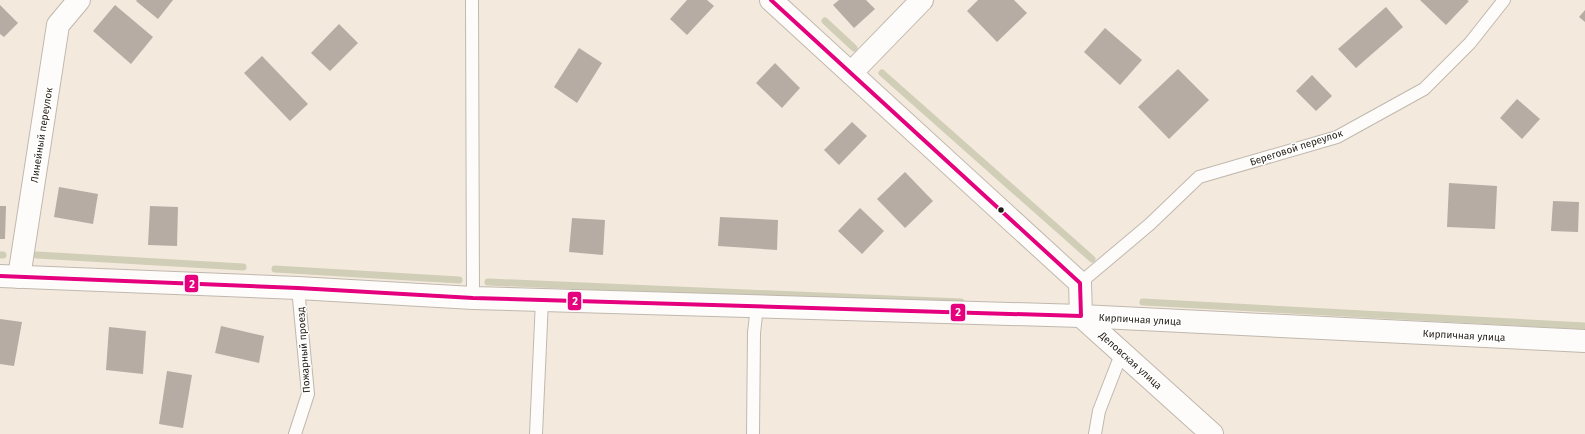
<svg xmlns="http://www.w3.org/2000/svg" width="1585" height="434" viewBox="0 0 1585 434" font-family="'Fira Sans',sans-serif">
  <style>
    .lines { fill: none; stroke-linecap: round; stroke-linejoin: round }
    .stream { stroke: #d0ceb6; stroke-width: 7 }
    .building { fill: #b6aca4 }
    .lane-casing { stroke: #c0b8ae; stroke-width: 14 }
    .street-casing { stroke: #c0b8ae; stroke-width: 24 }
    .secondary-casing { stroke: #c0b8ae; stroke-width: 24 }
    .lane { stroke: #fdfcfa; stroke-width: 12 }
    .street { stroke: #fdfcfa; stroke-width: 22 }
    .secondary { stroke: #fdfcfa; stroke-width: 22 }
    .bus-1-casing { stroke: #fff; stroke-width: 7 }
    .bus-1 { stroke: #e5007d; stroke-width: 4 }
    .bus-dot { fill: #231c14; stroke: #fff; stroke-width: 1.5 }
    .labels { text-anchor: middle; stroke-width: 3; stroke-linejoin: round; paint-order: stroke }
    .street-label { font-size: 10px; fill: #231c14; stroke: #fff }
    .line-badge { stroke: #fff; stroke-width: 1.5 }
    .badge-label { font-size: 11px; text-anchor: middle; font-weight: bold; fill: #fff }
  </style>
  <rect width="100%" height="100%" fill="#f4e9dd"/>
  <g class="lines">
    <g class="stream">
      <polyline points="825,21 854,48"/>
      <polyline points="882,73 1092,259"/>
      <polyline points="0,255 3,255"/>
      <polyline points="37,255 243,267"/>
      <polyline points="275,269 459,280"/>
      <polyline points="488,282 961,302"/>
      <polyline points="1143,302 1585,326"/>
    </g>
  </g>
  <g class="building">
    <polygon points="137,0 173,0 158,19 136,1"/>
    <polygon points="687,0 707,0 714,6 687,35 670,19"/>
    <polygon points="839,0 866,0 875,9 854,28 833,5"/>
    <polygon points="978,0 1014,0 1027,13 997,42 967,11"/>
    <polygon points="1420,0 1467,0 1469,1 1446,25"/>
    <polygon points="0,5 18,23 4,37 0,34"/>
    <polygon points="115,5 153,37 131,64 93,31"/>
    <polygon points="1386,7 1403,27 1356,68 1338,49"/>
    <polygon points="1585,10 1585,22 1579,17"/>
    <polygon points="339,24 358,43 330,71 311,53"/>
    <polygon points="1105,28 1142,60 1120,85 1084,52"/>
    <polygon points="579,48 602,63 577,103 554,87"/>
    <polygon points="262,56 308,104 290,121 244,73"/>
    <polygon points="775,63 800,88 782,108 756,83"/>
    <polygon points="1178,69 1209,100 1169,139 1138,107"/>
    <polygon points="1312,75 1332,96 1316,111 1296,91"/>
    <polygon points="1517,99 1540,119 1522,139 1500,118"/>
    <polygon points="852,122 867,136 839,165 824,150"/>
    <polygon points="905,172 933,201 905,228 877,199"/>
    <polygon points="1449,183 1497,186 1495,229 1447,227"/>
    <polygon points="59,187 98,194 93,224 54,217"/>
    <polygon points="1553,201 1579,202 1578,232 1551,231"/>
    <polygon points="0,206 6,206 5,239 0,239"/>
    <polygon points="150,206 178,207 177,246 148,245"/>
    <polygon points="860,208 884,231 862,254 838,231"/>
    <polygon points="720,217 778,220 777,250 718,246"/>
    <polygon points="572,218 605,220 603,255 569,252"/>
    <polygon points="0,319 22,322 14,366 0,364"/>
    <polygon points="221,326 264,336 259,363 215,353"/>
    <polygon points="109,327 146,331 143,374 106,370"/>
    <polygon points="167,371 192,375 183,428 159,424"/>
  </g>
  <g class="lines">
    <defs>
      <g id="lane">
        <polyline points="472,0 473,298"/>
        <polyline points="1080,283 1150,224 1199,177 1337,137 1424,89 1470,43 1504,0"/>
        <polyline points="295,434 308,394 298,288"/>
        <polyline points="536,434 542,300"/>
        <polyline points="753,434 754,333 757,306"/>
        <polyline points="1095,434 1099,411 1122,352"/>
      </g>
      <g id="street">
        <polyline points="851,73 922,0"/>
        <polyline points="19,277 58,25 79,0"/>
        <polyline points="1081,316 1585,341"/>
        <polyline points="1081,316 1212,434"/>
      </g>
      <polyline id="secondary" points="0,276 298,288 473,298 1081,316 1080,283 771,0"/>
    </defs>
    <use href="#lane" class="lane-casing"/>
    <use href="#street" class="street-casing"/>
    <use href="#secondary" class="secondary-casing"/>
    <use href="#lane" class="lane"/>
    <use href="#street" class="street"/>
    <use href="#secondary" class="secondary"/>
    <defs>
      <polyline id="bus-1" points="0,276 298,288 473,298 1081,316 1080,283 771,0"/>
    </defs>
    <use href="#bus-1" class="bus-1-casing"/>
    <use href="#bus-1" class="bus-1"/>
  </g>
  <circle class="bus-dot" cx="1001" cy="210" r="3.5"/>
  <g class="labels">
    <g class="street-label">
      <text transform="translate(41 135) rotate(-81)" y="4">Линейный переулок</text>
      <text transform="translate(1296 147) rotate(-18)" y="4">Береговой переулок</text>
      <text transform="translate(1140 319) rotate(3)" y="4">Кирпичная улица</text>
      <text transform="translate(1464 335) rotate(3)" y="4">Кирпичная улица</text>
      <text transform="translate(303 350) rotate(-94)" y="4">Пожарный проезд</text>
      <text transform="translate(1131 360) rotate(42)" y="4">Деповская улица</text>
    </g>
  </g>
  <g class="line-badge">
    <rect x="184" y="274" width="15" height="19" rx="4" fill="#e5007d"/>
    <rect x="567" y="291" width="15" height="20" rx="4" fill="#e5007d"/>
    <rect x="950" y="303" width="16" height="19" rx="4" fill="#e5007d"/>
  </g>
  <g class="badge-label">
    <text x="192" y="288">2</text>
    <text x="575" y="305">2</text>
    <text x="958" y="316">2</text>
  </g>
</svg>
